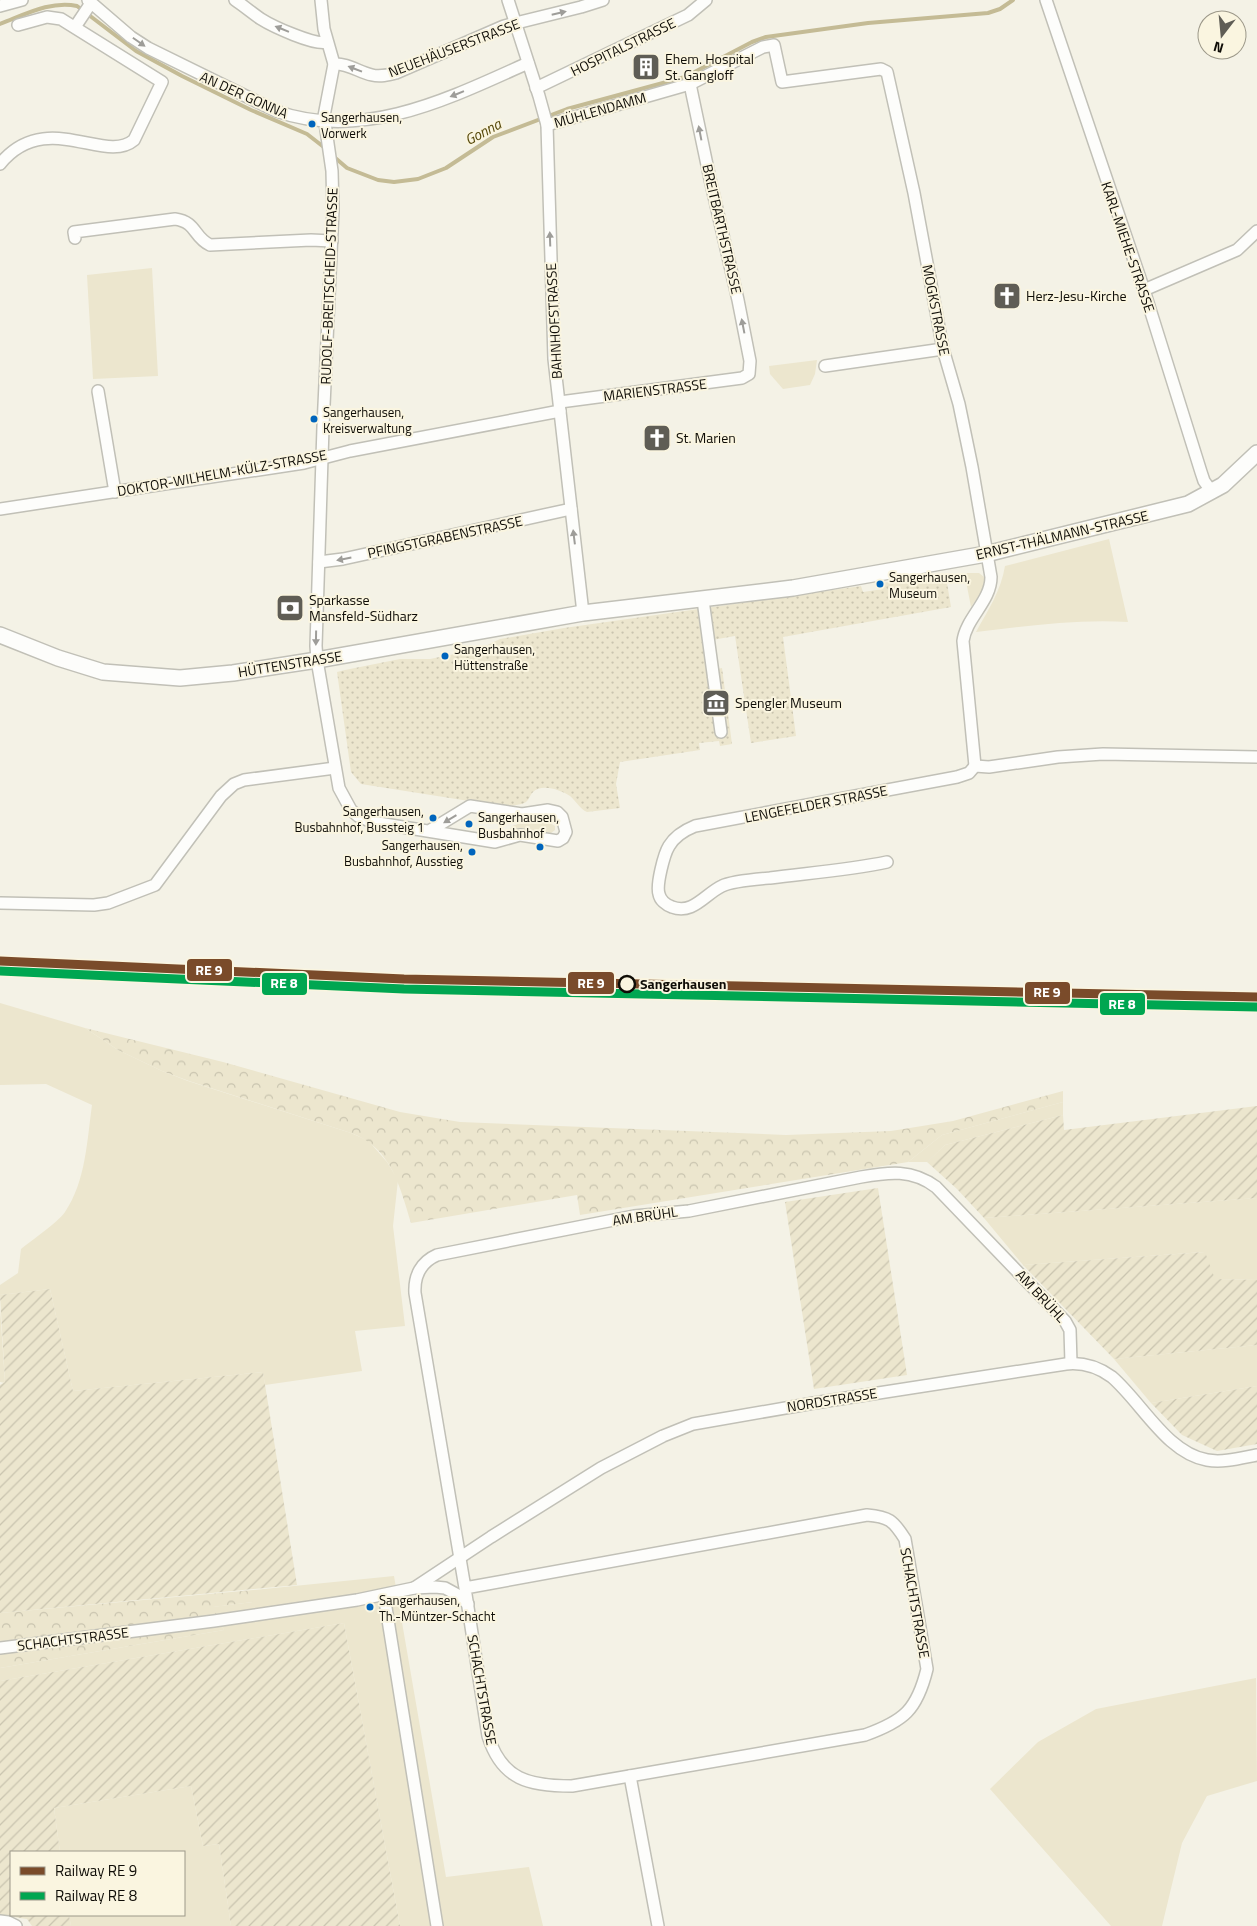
<svg xmlns="http://www.w3.org/2000/svg" width="1257" height="1926" viewBox="0 0 1257 1926" font-family="'Titillium Web',sans-serif">
  <style>
    .grass { fill: #ece6ce }
    .forest { fill: url(#forest-crowns) }
    .park { fill: url(#park-dots) }
    .garden { fill: url(#garden-furrows) }
    .lines { fill: none; stroke-linecap: round; stroke-linejoin: round }
    .stream { stroke: #c4bb95; stroke-width: 4 }
    .minor-casing { stroke: #c1c0b7; stroke-width: 14 }
    .tertiary-casing { stroke: #c1c0b7; stroke-width: 18 }
    .minor { stroke: #fdfdfb; stroke-width: 11 }
    .tertiary { stroke: #fdfdfb; stroke-width: 15 }
    .rail-1-casing { stroke: #faf5e0; stroke-width: 12 }
    .rail-2-casing { stroke: #faf5e0; stroke-width: 12 }
    .rail-1 { stroke: #7a4b2a; stroke-width: 9 }
    .rail-2 { stroke: #00a651; stroke-width: 9 }
    .oneway { fill: #9e9d99 }
    .bus-dot { fill: #0065bd; stroke: #faf5e0; stroke-width: 2 }
    .stop-dot { fill: #faf5e0; stroke: #0f0d07; stroke-width: 2.5 }
    .labels { text-anchor: middle; stroke-width: 4; stroke-linejoin: round; paint-order: stroke }
    .bus-label { font-size: 13px; fill: #0f0d07; stroke: #faf5e0; text-anchor: start }
    .street-label { font-size: 14px; fill: #0f0d07; stroke: #faf5e0 }
    .poi-label { font-size: 14px; fill: #0f0d07; stroke: #faf5e0; text-anchor: start }
    .stop-label { font-size: 14px; font-weight: bold; fill: #0f0d07; stroke: #faf5e0; text-anchor: start }
    .water-label { font-size: 15px; font-style: italic; fill: #554708; stroke: #faf5e0 }
    .line-badge { stroke: #faf5e0; stroke-width: 2 }
    .badge-label { font-size: 14px; text-anchor: middle; font-weight: bold; fill: #fff }
  </style>
  <defs>
    <pattern id="forest-crowns" width="20" height="18" patternUnits="userSpaceOnUse" patternTransform="scale(1.25)"><rect width="20" height="18" fill="#ece6ce"/><path d="M2 6a3 3 0 1 1 6 0M12 15a3 3 0 1 1 6 0" fill="none" stroke="#c9c4af"/></pattern>
    <pattern id="park-dots" width="8" height="8" patternUnits="userSpaceOnUse" patternTransform="scale(1.25)"><rect width="8" height="8" fill="#ece6ce"/><path d="M2 2h.1M6 6h.1" fill="none" stroke="#c9c4af" stroke-width="1.8" stroke-linecap="round"/></pattern>
    <pattern id="garden-furrows" width="10" height="10" patternUnits="userSpaceOnUse" patternTransform="scale(1.25)"><rect width="10" height="10" fill="#ece6ce"/><path d="M-1 1l2-2M0 10L10 0M9 11l2-2" fill="none" stroke="#c9c4af"/></pattern>
  </defs>
  <rect width="100%" height="100%" fill="#f4f2e6"/>
  <g class="grass">
    <polygon points="152,268 158,376 93,379 87,275"/>
    <polygon points="817,360 815,374 810,385 783,389 770,374 769,366"/>
    <path d="M1109 539 1128 622C1077 619 1027 626 976 632 988 610 1001 591 1005 566Z"/>
    <path d="M967 573H979L984 577C985 589 978 597 971 607L965 576Z"/>
    <polygon points="533,819 548,822 555,826 555,830 551,833 524,830 509,831 512,826"/>
    <path d="M0 1003 85 1028 118 1050 162 1071 188 1081 351 1133 369 1141 373 1146 387 1162 398 1180 393 1226 405 1326 355 1331 362 1371 265 1385 263 1372 73 1391 50 1289 0 1295V1285L18 1273 21 1249C32 1240 57 1223 65 1212 86 1181 87 1140 92 1105L46 1084 0 1085Z"/>
    <polygon points="1063,1102 1063,1115 945,1145 927,1162 908,1162 942,1135"/>
    <polygon points="1257,1198 1257,1280 1214,1279 1204,1252 1023,1265 984,1218"/>
    <polygon points="0,1307 5,1383 0,1382"/>
    <polygon points="1257,1345 1257,1386 1151,1403 1114,1359"/>
    <polygon points="394,1576 446,1877 529,1867 543,1926 400,1926 344,1623 0,1681 0,1668 224,1630 212,1607 253,1602 253,1590"/>
    <polygon points="1256,1678 1257,1781 1207,1796 1182,1843 1162,1926 1111,1926 990,1789 1038,1742 1096,1709"/>
    <polygon points="191,1786 203,1846 219,1844 231,1926 71,1926 69,1915 184,1915 184,1852 60,1852 54,1808"/>
  </g>
  <g class="forest">
    <path d="M85 1028 223 1062 400 1112 460 1122 786 1135 891 1131 953 1121 1063 1091V1102L942 1135 908 1162 580 1215 577 1195 411 1223C400 1187 391 1147 351 1133L189 1081 162 1071 118 1050Z"/>
    <polygon points="253,1590 253,1602 213,1607 224,1630 0,1668 0,1613"/>
  </g>
  <path class="park" d="M932 576 947 583 951 607 783 637 796 736 751 743 735 636 712 640 717 669 722 668 732 744 720 746 719 741 699 743 700 750 620 762 616 784 620 808 587 812C580 809 576 801 570 796 561 790 542 783 533 792 530 795 529 800 526 802 522 805 512 805 507 807L361 784 351 772 337 672 345 670 400 659H430L479 649 500 639 564 628 861 586 863 592 883 589 882 583Z"/>
  <g class="garden">
    <polygon points="1257,1106 1257,1198 984,1218 957,1189 927,1162 945,1145 1063,1115 1064,1130"/>
    <polygon points="878,1188 907,1375 814,1389 785,1202"/>
    <polygon points="1205,1252 1215,1279 1257,1280 1257,1345 1114,1359 1023,1265"/>
    <polygon points="50,1289 73,1391 263,1372 297,1585 0,1613 0,1385 5,1382 0,1295"/>
    <polygon points="1257,1386 1257,1444 1217,1451 1182,1435 1151,1403"/>
    <polygon points="344,1623 400,1926 231,1926 219,1844 203,1846 191,1786 54,1808 60,1852 11,1852 11,1915 69,1915 71,1926 32,1926 27,1919 0,1915 0,1681"/>
  </g>
  <g class="lines">
    <g class="stream">
      <path d="M0 24C24 15 51 0 77 6L136 51 182 76 251 110 307 134 325 148"/>
      <polyline points="333,156 347,168 378,180 394,182 418,179 446,168 493,137 567,109 685,77 752,42 766,37 868,23 988,13 1000,9 1013,0"/>
    </g>
    <defs>
      <g id="minor">
        <path d="M88 0 131 37 148 48 276 111C363 142 450 98 528 63"/>
        <path d="M235 0C244 6 252 13 261 19 272 26 315 46 327 42"/>
        <polyline points="321,0 324,29 334,64 324,116 332,171 333,210 323,427 316,646 317,660 339,788 351,810 358,816 372,822 495,842 520,835 558,841 563,838 566,832 562,817 557,812 548,810 522,814 470,806 429,831"/>
        <polyline points="508,0 539,96 547,125 554,359 583,613"/>
        <polyline points="1046,0 1144,290 1201,472 1204,481 1212,492"/>
        <polyline points="0,6 22,0"/>
        <polyline points="75,27 91,3"/>
        <path d="M334 64C347 63 359 72 372 75 380 77 388 75 396 73L504 26 581 7 603 0"/>
        <polyline points="536,88 688,15 706,0"/>
        <path d="M547 125 690 84 763 47 774 45 782 82 881 69 887 72 914 193 943 349 959 404 972 467 991 577C991 601 966 618 963 641L975 766"/>
        <path d="M0 164C46 108 105 165 134 140L162 82 61 19 47 17 18 25"/>
        <path d="M75 238 74 232 175 219C197 222 193 237 210 245L311 240 332 241"/>
        <polyline points="1144,290 1237,250 1257,231"/>
        <polyline points="825,366 943,349"/>
        <polyline points="98,391 115,492"/>
        <polyline points="560,402 742,378 749,374 750,361 738,300 710,179 690,84"/>
        <polyline points="0,509 304,463 350,451 560,411"/>
        <polyline points="319,562 343,559 571,509"/>
        <polyline points="703,600 721,732"/>
        <polyline points="975,766 989,767 1058,757 1103,754 1257,757"/>
        <path d="M887 862C849 870 809 873 770 878 758 879 732 881 722 886 705 894 693 915 672 907 666 905 660 900 659 894 656 885 664 854 669 846 675 836 685 830 695 826L957 777 969 773 975 766"/>
        <polyline points="0,903 94,905 108,903 155,885 221,796 234,784 244,780 335,768"/>
        <path d="M414 1588 491 1537 601 1468 663 1436 693 1424 814 1403 1066 1364C1084 1362 1098 1367 1112 1377 1142 1403 1167 1453 1207 1460 1223 1463 1241 1458 1257 1455"/>
        <path d="M465 1588 867 1515C889 1517 893 1520 905 1539L927 1669C917 1710 904 1721 865 1735L572 1786C529 1786 502 1780 488 1736L465 1588 415 1293C414 1276 421 1262 437 1255L634 1216 689 1211 861 1177C889 1172 912 1169 936 1187L1065 1321 1070 1330 1071 1363"/>
        <polyline points="384,1595 437,1926"/>
        <polyline points="0,1648 214,1621 357,1600 414,1588 435,1587 445,1588 456,1594 468,1604"/>
        <polyline points="630,1776 658,1926"/>
        <polyline points="0,1921 8,1922 16,1926"/>
      </g>
      <polyline id="tertiary" points="0,635 58,658 103,672 180,678 233,673 317,660 583,613 793,588 986,554 1188,504 1223,485 1257,453"/>
    </defs>
    <use href="#minor" class="minor-casing"/>
    <use href="#tertiary" class="tertiary-casing"/>
    <use href="#minor" class="minor"/>
    <use href="#tertiary" class="tertiary"/>
    <defs>
      <polyline id="rail-1" points="0,961 404,979 1257,997"/>
      <polyline id="rail-2" points="0,971 404,989 1257,1007"/>
    </defs>
    <use href="#rail-1" class="rail-1-casing"/>
    <use href="#rail-2" class="rail-2-casing"/>
    <use href="#rail-1" class="rail-1"/>
    <use href="#rail-2" class="rail-2"/>
  </g>
  <defs><path id="oneway-solid" d="M-6-.8H1V-3.2L6.5 0L1 3.2V.8H-6Z" transform="scale(1.25)"/></defs>
  <g class="oneway">
    <use href="#oneway-solid" transform="translate(559 13) rotate(-13)"/>
    <use href="#oneway-solid" transform="translate(282 29) rotate(-158)"/>
    <use href="#oneway-solid" transform="translate(139 42) rotate(35)"/>
    <use href="#oneway-solid" transform="translate(355 69) rotate(-159)"/>
    <use href="#oneway-solid" transform="translate(457 94) rotate(158)"/>
    <use href="#oneway-solid" transform="translate(700 133) rotate(-101)"/>
    <use href="#oneway-solid" transform="translate(550 239) rotate(-92)"/>
    <use href="#oneway-solid" transform="translate(743 326) rotate(-101)"/>
    <use href="#oneway-solid" transform="translate(574 537) rotate(-97)"/>
    <use href="#oneway-solid" transform="translate(344 559) rotate(169)"/>
    <use href="#oneway-solid" transform="translate(316 638) rotate(91)"/>
    <use href="#oneway-solid" transform="translate(450 819) rotate(149)"/>
  </g>
  <defs>
    <symbol id="building-square" viewBox="-11 -11 22 22"><rect x="-9" y="-9" width="18" height="18" rx="4" fill="#5f5d55" stroke="#faf5e0"/><path d="M-4-6H4V6H1V3H-1V6H-4ZM-2.5-4.3h1.7v1.8h-1.7ZM.8-4.3h1.7v1.8H.8ZM-2.5-1h1.7V.8h-1.7ZM.8-1h1.7V.8H.8Z" fill="#fff"/></symbol>
    <symbol id="church-square" viewBox="-11 -11 22 22"><rect x="-9" y="-9" width="18" height="18" rx="4" fill="#5f5d55" stroke="#faf5e0"/><path d="M-1.2-6h2.4v3.5h3.3v2.4h-3.3V6h-2.4V-.1h-3.3v-2.4h3.3Z" fill="#fff"/></symbol>
    <symbol id="bank-square" viewBox="-11 -11 22 22"><rect x="-9" y="-9" width="18" height="18" rx="4" fill="#5f5d55" stroke="#faf5e0"/><path d="M-6-4H6V4H-6ZM0-2.3a2.3 2.3 0 1 0 0 4.6a2.3 2.3 0 1 0 0-4.6Z" fill="#fff"/></symbol>
    <symbol id="museum-square" viewBox="-11 -11 22 22"><rect x="-9" y="-9" width="18" height="18" rx="4" fill="#5f5d55" stroke="#faf5e0"/><path d="M0-6L6-3V-2H-6V-3ZM-5-1h2V3h-2ZM-1-1h2V3h-2ZM3-1h2V3H3ZM-6 4H6V6H-6Z" fill="#fff"/></symbol>
  </defs>
  <g fill-rule="evenodd">
    <use href="#building-square" x="630" y="51" width="32" height="32"/>
    <use href="#church-square" x="991" y="280" width="32" height="32"/>
    <use href="#church-square" x="641" y="422" width="32" height="32"/>
    <use href="#bank-square" x="274" y="592" width="32" height="32"/>
    <use href="#museum-square" x="700" y="687" width="32" height="32"/>
  </g>
  <g class="bus-dot">
    <circle cx="312" cy="124" r="4.5"/>
    <circle cx="314" cy="419" r="4.5"/>
    <circle cx="880" cy="584" r="4.5"/>
    <circle cx="445" cy="656" r="4.5"/>
    <circle cx="433" cy="818" r="4.5"/>
    <circle cx="469" cy="824" r="4.5"/>
    <circle cx="540" cy="847" r="4.5"/>
    <circle cx="472" cy="852" r="4.5"/>
    <circle cx="370" cy="1607" r="4.5"/>
  </g>
  <circle class="stop-dot" cx="627" cy="984" r="8"/>
  <g class="labels">
    <g class="bus-label">
      <text x="321" y="122">Sangerhausen,<tspan x="321" dy="16">Vorwerk</tspan></text>
      <text x="323" y="417">Sangerhausen,<tspan x="323" dy="16">Kreisverwaltung</tspan></text>
      <text x="889" y="582">Sangerhausen,<tspan x="889" dy="16">Museum</tspan></text>
      <text x="454" y="654">Sangerhausen,<tspan x="454" dy="16">Hüttenstraße</tspan></text>
      <text x="424" y="816" text-anchor="end">Sangerhausen,<tspan x="424" dy="16">Busbahnhof, Bussteig 1</tspan></text>
      <text x="478" y="822">Sangerhausen,<tspan x="478" dy="16">Busbahnhof</tspan></text>
      <text x="463" y="850" text-anchor="end">Sangerhausen,<tspan x="463" dy="16">Busbahnhof, Ausstieg</tspan></text>
      <text x="379" y="1605">Sangerhausen,<tspan x="379" dy="16">Th.-Müntzer-Schacht</tspan></text>
    </g>
    <g class="street-label">
      <text transform="translate(623 47) rotate(-26)" y="5">HOSPITALSTRASSE</text>
      <text transform="translate(454 48) rotate(-21)" y="5">NEUEHÄUSERSTRASSE</text>
      <text transform="translate(244 95) rotate(24)" y="5">AN DER GONNA</text>
      <text transform="translate(600 110) rotate(-16)" y="5">MÜHLENDAMM</text>
      <text transform="translate(722 229) rotate(77)" y="5">BREITBARTHSTRASSE</text>
      <text transform="translate(1128 247) rotate(71)" y="5">KARL-MIEHE-STRASSE</text>
      <text transform="translate(329 286) rotate(-88)" y="5">RUDOLF-BREITSCHEID-STRASSE</text>
      <text transform="translate(936 310) rotate(79)" y="5">MOGKSTRASSE</text>
      <text transform="translate(554 321) rotate(-93)" y="5">BAHNHOFSTRASSE</text>
      <text transform="translate(655 390) rotate(-7)" y="5">MARIENSTRASSE</text>
      <text transform="translate(222 473) rotate(-10)" y="5">DOKTOR-WILHELM-KÜLZ-STRASSE</text>
      <text transform="translate(1062 535) rotate(-13)" y="5">ERNST-THÄLMANN-STRASSE</text>
      <text transform="translate(445 537) rotate(-12)" y="5">PFINGSTGRABENSTRASSE</text>
      <text transform="translate(290 664) rotate(-9)" y="5">HÜTTENSTRASSE</text>
      <text transform="translate(816 804) rotate(-11)" y="5">LENGEFELDER STRASSE</text>
      <text transform="translate(645 1216) rotate(-8)" y="5">AM BRÜHL</text>
      <text transform="translate(1041 1296) rotate(47)" y="5">AM BRÜHL</text>
      <text transform="translate(832 1400) rotate(-9)" y="5">NORDSTRASSE</text>
      <text transform="translate(915 1603) rotate(80)" y="5">SCHACHTSTRASSE</text>
      <text transform="translate(73 1639) rotate(-7)" y="5">SCHACHTSTRASSE</text>
      <text transform="translate(482 1690) rotate(80)" y="5">SCHACHTSTRASSE</text>
    </g>
    <g class="poi-label">
      <text x="665" y="64">Ehem. Hospital<tspan x="665" dy="16">St. Gangloff</tspan></text>
      <text x="1026" y="301">Herz-Jesu-Kirche</text>
      <text x="676" y="443">St. Marien</text>
      <text x="309" y="605">Sparkasse<tspan x="309" dy="16">Mansfeld-Südharz</tspan></text>
      <text x="735" y="708">Spengler Museum</text>
    </g>
    <g class="stop-label">
      <text x="640" y="989">Sangerhausen</text>
    </g>
    <g class="water-label">
      <text transform="translate(483 132) rotate(-28)" y="5">Gonna</text>
    </g>
  </g>
  <g class="line-badge">
    <rect x="186" y="958" width="47" height="24" rx="5" fill="#7a4b2a"/>
    <rect x="567" y="971" width="48" height="24" rx="5" fill="#7a4b2a"/>
    <rect x="261" y="972" width="47" height="24" rx="5" fill="#00a651"/>
    <rect x="1024" y="981" width="47" height="24" rx="5" fill="#7a4b2a"/>
    <rect x="1099" y="992" width="47" height="24" rx="5" fill="#00a651"/>
  </g>
  <g class="badge-label">
    <text x="209" y="975">RE 9</text>
    <text x="591" y="988">RE 9</text>
    <text x="284" y="988">RE 8</text>
    <text x="1047" y="997">RE 9</text>
    <text x="1122" y="1009">RE 8</text>
  </g>
  <rect x="10" y="1851" width="175" height="65" fill="#faf5e0" stroke="#9c9889"/>
  <rect x="20" y="1867" width="25" height="8" fill="#7a4b2a" stroke="#9c9889"/>
  <text x="55" y="1876" font-size="15" fill="#0f0d07">Railway RE 9</text>
  <rect x="20" y="1892" width="25" height="8" fill="#00a651" stroke="#9c9889"/>
  <text x="55" y="1901" font-size="15" fill="#0f0d07">Railway RE 8</text>
  <g transform="translate(1222 35) rotate(196)"><circle r="24" fill="#faf5e0" stroke="#9c9889"/>
  <path d="M0-4L9 19L0 12L-9 19Z" fill="#5f5d55"/>
  <text y="-8" font-size="14" font-weight="bold" text-anchor="middle" fill="#0f0d07">N</text>
  </g>
</svg>
